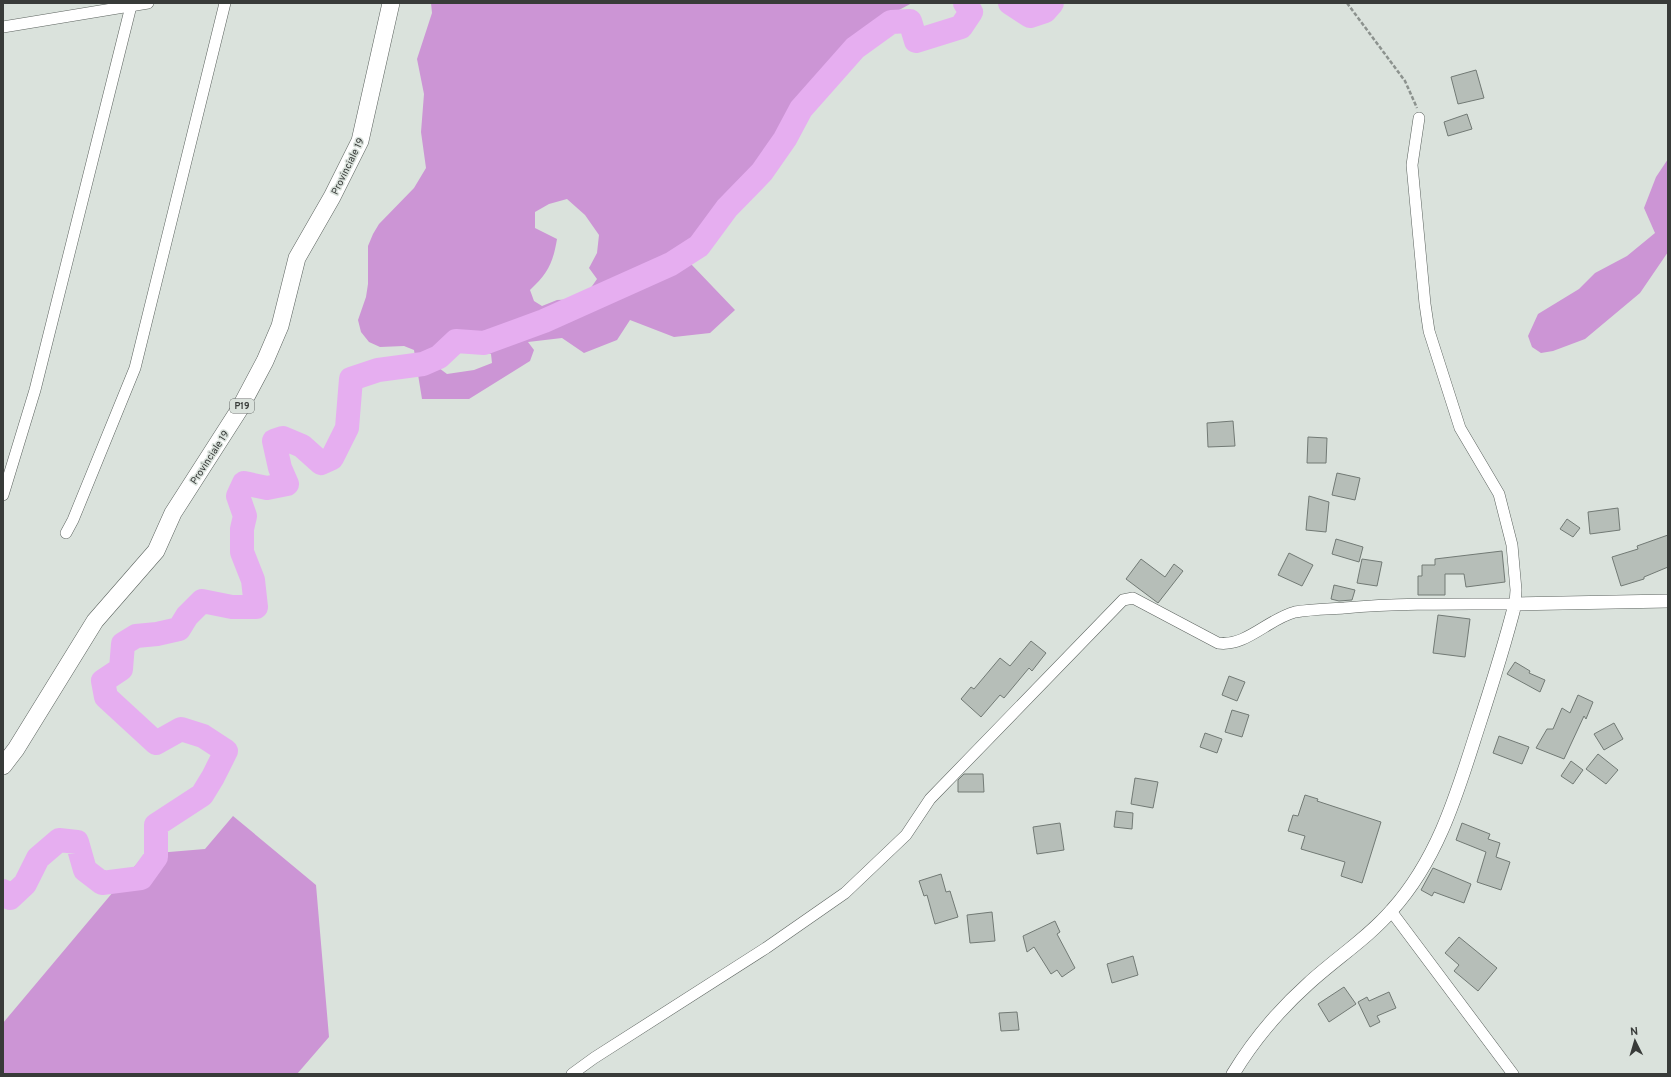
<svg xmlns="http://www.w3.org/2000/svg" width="1671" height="1077" viewBox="0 0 1671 1077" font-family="Overpass,sans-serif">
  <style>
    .forest { fill: #cc95d5; fill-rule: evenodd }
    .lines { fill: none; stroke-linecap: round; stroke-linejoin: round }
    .river { stroke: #e6aef0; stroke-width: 24 }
    .building { fill: #b6beb8; stroke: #727a75 }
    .minor-casing { stroke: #5c635f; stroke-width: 12 }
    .tertiary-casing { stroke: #5c635f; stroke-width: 14 }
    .primary-casing { stroke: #5c635f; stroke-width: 18 }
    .path { stroke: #8c928e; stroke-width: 2.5; stroke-dasharray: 4 2; stroke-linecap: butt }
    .minor { stroke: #fff; stroke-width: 11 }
    .tertiary { stroke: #fff; stroke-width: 13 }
    .primary { stroke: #fff; stroke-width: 17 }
    .labels { text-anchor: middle; stroke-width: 3; stroke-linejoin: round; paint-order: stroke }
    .shield { fill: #dae2dc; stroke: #696d6a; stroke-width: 1 }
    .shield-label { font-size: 9px; font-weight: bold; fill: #383b39 }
    .street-label { font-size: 10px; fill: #383b39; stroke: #dae2dc }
  </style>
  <rect width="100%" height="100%" fill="#dae2dc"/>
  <g class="forest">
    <path d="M431 3H912L886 17 830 62 798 106 767 154 692 243 691 264 735 310 710 333 674 337 630 320 617 340 584 353 562 338 528 342 534 350 530 361 469 399H422L414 350 404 346 380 347 369 342 361 332 358 320 366 297 368 284V246L373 234 379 224 414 188 426 168 421 132 424 94 417 59 432 13ZM567 199 585 215 599 235 597 253 589 268 597 279 590 289 577 299 557 300 542 306 534 301 530 290C548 273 553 263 557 239L535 228V212L549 204ZM457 351H482L491 354 492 363 474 370 447 374 439 368Z"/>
    <polygon points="1668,159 1668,252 1640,293 1585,339 1553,351 1541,353 1532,347 1528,336 1538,314 1579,289 1595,273 1627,256 1655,233 1644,208 1656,177"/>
    <polygon points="233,816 316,885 329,1037 297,1074 3,1074 3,1023 145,854 205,849"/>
  </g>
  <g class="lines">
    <g class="river">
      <polyline points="1010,3 1030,16 1045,11 1052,3"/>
      <polyline points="3,891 10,898 25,884 38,858 59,840 77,842 85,870 102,883 141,878 156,857 156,825 202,795 213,777 226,751 203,736 181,729 156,743 106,697 103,681 121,669 123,644 136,636 157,634 179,629 187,616 202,601 232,607 256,607 253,580 242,552 242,529 245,516 238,496 244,483 267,488 287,484 280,468 274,441 283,438 302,446 321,463 332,458 347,428 351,379 378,370 423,364 439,357 456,341 484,343 544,321 671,264 699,246 727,208 762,172 785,139 801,109 855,48 891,22 910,21 916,41 961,27 971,12 965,3"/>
    </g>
  </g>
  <g class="building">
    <polygon points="1476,70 1484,98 1458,104 1451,77"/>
    <polygon points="1467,114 1472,129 1448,136 1444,122"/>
    <polygon points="1233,421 1235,446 1208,447 1207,423"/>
    <polygon points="1308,437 1327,438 1326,463 1307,463"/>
    <polygon points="1337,473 1360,478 1355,500 1332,495"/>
    <polygon points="1309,496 1329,502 1326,532 1306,530"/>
    <polygon points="1618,508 1620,530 1590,534 1588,512"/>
    <polygon points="1567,519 1580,528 1573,537 1560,529"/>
    <polygon points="1668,535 1668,567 1644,577 1644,579 1621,586 1612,557 1638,549 1637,546"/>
    <polygon points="1336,539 1363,547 1359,562 1332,554"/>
    <polygon points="1502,551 1505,582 1466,587 1464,574 1445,574 1445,595 1418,595 1418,576 1422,576 1422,565 1435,565 1435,559"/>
    <polygon points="1289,553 1313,565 1302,586 1278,575"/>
    <polygon points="1141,559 1165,577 1174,564 1183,571 1158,603 1126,579"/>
    <polygon points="1362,559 1382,562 1377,586 1357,583"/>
    <polygon points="1334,585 1355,590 1352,600 1339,601 1331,599"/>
    <polygon points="1438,615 1470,619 1465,657 1433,653"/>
    <polygon points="1031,641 1046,653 1032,671 1029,668 1004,698 1000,695 981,717 961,699 971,687 974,689 1000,658 1010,666"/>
    <polygon points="1515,662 1530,671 1529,673 1545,680 1540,692 1507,674"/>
    <polygon points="1229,676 1245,682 1237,701 1222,695"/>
    <polygon points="1578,695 1593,702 1586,719 1584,716 1564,759 1536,748 1547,729 1553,729 1562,708 1570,713"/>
    <polygon points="1232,710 1249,715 1242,737 1225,732"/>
    <polygon points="1614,723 1623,739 1604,750 1594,734"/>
    <polygon points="1205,733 1222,739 1217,753 1200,747"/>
    <polygon points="1499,736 1529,747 1522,764 1493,753"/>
    <polygon points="1598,754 1618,770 1606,784 1586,769"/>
    <polygon points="1571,761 1583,770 1573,784 1561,776"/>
    <polygon points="964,774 983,774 984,792 958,792 958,780"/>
    <polygon points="1135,778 1158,782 1153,808 1131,804"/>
    <polygon points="1305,795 1318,799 1317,801 1381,822 1362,883 1341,876 1345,862 1301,849 1305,836 1288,831 1293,815 1298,816"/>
    <polygon points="1116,811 1133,813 1132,829 1114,827"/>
    <polygon points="1060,823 1064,850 1037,854 1033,827"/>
    <polygon points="1462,823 1490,834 1488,839 1500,843 1496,857 1510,862 1501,890 1477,882 1486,852 1456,840"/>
    <polygon points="1433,868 1471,884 1464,903 1434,892 1432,896 1421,890"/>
    <polygon points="941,874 946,892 950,891 958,917 935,924 927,895 924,896 919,881"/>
    <polygon points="992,912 995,941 970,943 967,915"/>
    <polygon points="1055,921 1060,932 1057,934 1075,968 1062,977 1057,970 1051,974 1034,947 1027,952 1023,936"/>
    <polygon points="1459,937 1497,968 1478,991 1454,971 1459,965 1445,953"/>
    <polygon points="1133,956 1138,975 1112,983 1107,964"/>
    <polygon points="1344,987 1356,1004 1329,1022 1318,1004"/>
    <polygon points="1389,992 1396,1008 1377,1016 1380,1022 1370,1027 1358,1002 1367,997 1369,1001"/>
    <polygon points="1017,1012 1019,1030 1001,1031 999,1013"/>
  </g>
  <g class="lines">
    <defs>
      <g id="minor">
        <polyline points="3,27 148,3"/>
        <polyline points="3,495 35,390 131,6"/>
        <polyline points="66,533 73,520 135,368 225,3"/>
        <polyline points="1391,911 1513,1074"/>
        <path d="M572 1074 594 1058 766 948 845 893 906 835 930 799 1123 600 1133 598 1218 643C1246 647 1268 619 1295 612 1311 609 1328 609 1344 608 1401 603 1458 604 1515 604L1516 590 1512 545 1499 494 1460 428 1429 331 1425 304 1412 165 1419 118"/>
      </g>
      <path id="tertiary" d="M1233 1074C1253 1041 1279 1010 1308 984 1335 959 1368 938 1392 910 1437 860 1456 797 1476 734 1490 691 1504 648 1515 604L1668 601"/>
      <polyline id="primary" points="3,766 16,749 95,621 156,551 173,513 239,410 265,361 280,326 297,258 332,197 360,141 391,3"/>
    </defs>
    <use href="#minor" class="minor-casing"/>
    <use href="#tertiary" class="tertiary-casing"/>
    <use href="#primary" class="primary-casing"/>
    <polyline class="path" points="1347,3 1405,81 1417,108"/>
    <use href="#minor" class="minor"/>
    <use href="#tertiary" class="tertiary"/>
    <use href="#primary" class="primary"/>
  </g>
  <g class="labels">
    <rect class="shield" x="230" y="399" width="24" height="14" rx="3"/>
    <g class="shield-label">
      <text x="242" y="409">P19</text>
    </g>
    <g class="street-label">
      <text transform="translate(347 166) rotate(-64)" y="4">Provinciale 19</text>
      <text transform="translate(209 457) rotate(-57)" y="4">Provinciale 19</text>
    </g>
  </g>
  <rect width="1671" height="1077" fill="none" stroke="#383b39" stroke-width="8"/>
  <g transform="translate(1635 1041) rotate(355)" stroke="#dae2dc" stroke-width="3" paint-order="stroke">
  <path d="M0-3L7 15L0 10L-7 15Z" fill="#383b39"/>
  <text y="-6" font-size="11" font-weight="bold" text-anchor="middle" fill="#383b39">N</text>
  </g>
</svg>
